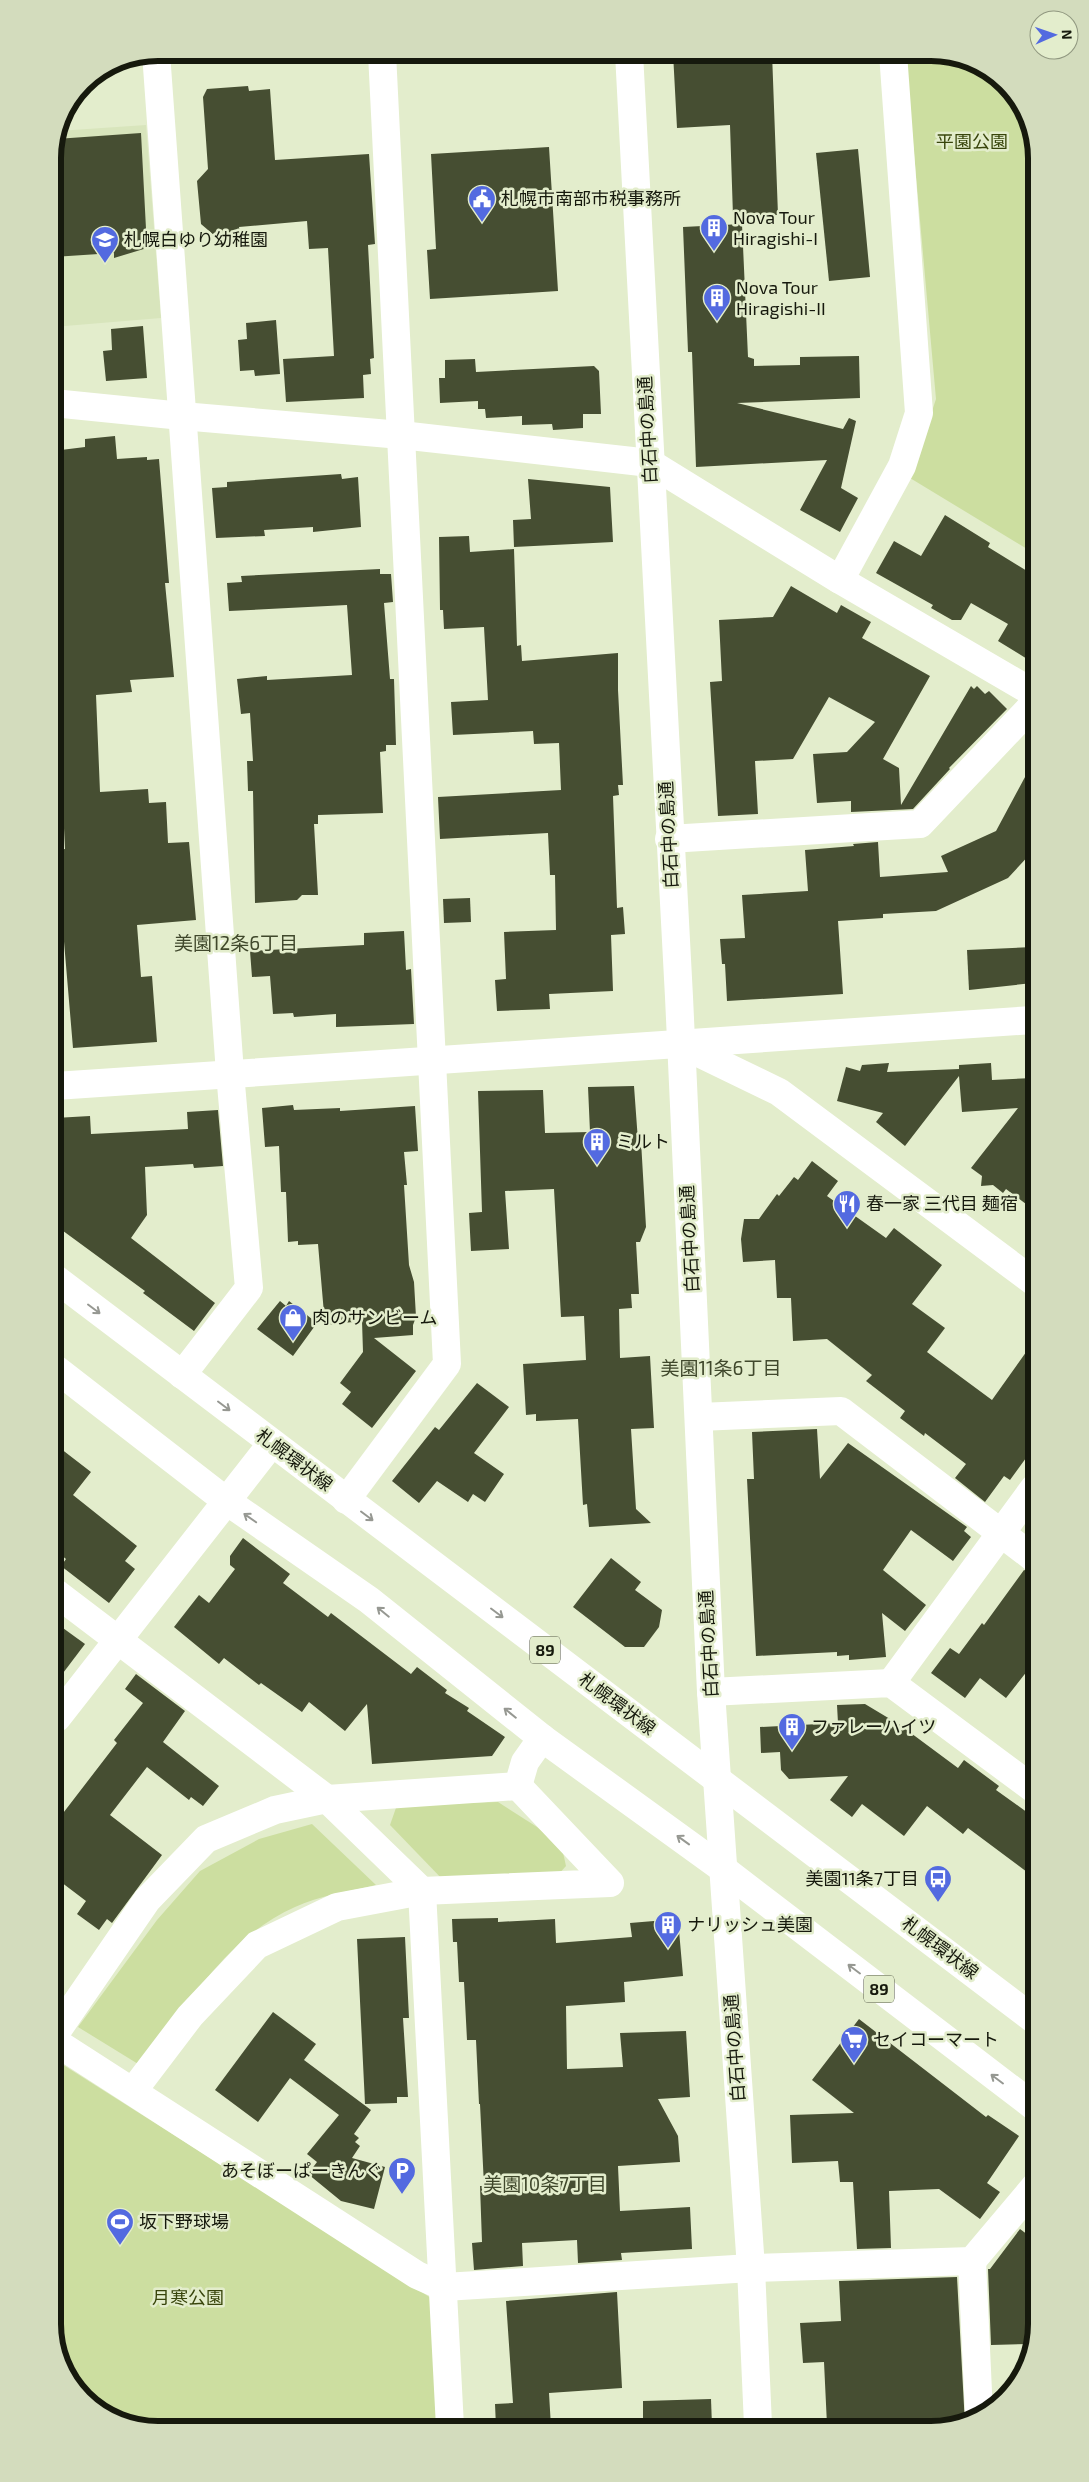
<svg xmlns="http://www.w3.org/2000/svg" width="1089" height="2482" viewBox="0 0 1089 2482" font-family="'Exo 2','Noto Sans JP',sans-serif">
  <style>
    .built { fill: #d8e5bc }
    .green { fill: #ccdea0 }
    .building { fill: #464e32 }
    .lines { fill: none; stroke-linecap: round; stroke-linejoin: round }
    .street { stroke: #fff; stroke-width: 28 }
    .secondary { stroke: #fff; stroke-width: 28 }
    .primary { stroke: #fff; stroke-width: 28 }
    .oneway { stroke: #969892 }
    .labels { text-anchor: middle; stroke-width: 5; stroke-linejoin: round; paint-order: stroke }
    .shield { fill: #e3edcc; stroke: #545946; stroke-width: 1 }
    .shield-label { font-size: 16px; font-weight: bold; fill: #16190d }
    .park-label { font-size: 18px; fill: #38450b; stroke: #e3edcc }
    .poi-label { font-size: 18px; fill: #16190d; stroke: #e3edcc; text-anchor: start }
    .street-label { font-size: 18px; fill: #16190d; stroke: #e3edcc }
    .neighbourhood-label { font-size: 19px; fill: #40482c; stroke: #e3edcc }
    .rim { fill: none; stroke: #16190d; stroke-width: 6 }
  </style>
  <rect width="100%" height="100%" fill="#e3edcc"/>
  <polygon class="built" points="146,125 161,318 53,327 53,151 58,131"/>
  <g class="green">
    <polygon points="905,53 938,53 995,74 1031,124 1032,552 910,478 936,399"/>
    <polygon points="498,1802 537,1827 562,1848 566,1866 557,1876 444,1881 390,1825 397,1805"/>
    <path d="M312 1824 376 1885C351 1891 318 1896 295 1907 225 1938 186 2007 143 2067L78 2027 157 1920 200 1871 259 1839Z"/>
    <polygon points="57,2061 431,2298 439,2427 151,2429 94,2408 58,2358"/>
  </g>
  <g class="building">
    <polygon points="673,53 772,53 778,215 733,216 730,125 677,128"/>
    <polygon points="248,86 249,91 270,89 275,160 369,154 375,244 368,245 374,358 370,359 371,374 363,375 364,398 286,402 283,359 334,356 328,248 309,249 307,221 239,227 240,234 215,236 201,224 197,181 208,169 203,97 207,89"/>
    <polygon points="141,133 147,248 114,258 114,253 53,257 53,216 59,216 54,145 56,139"/>
    <polygon points="549,147 558,291 430,299 427,250 436,249 431,154"/>
    <polygon points="858,149 870,277 829,281 816,153"/>
    <polygon points="742,224 748,357 754,359 754,366 800,365 800,357 859,356 860,398 737,403 843,429 849,418 856,421 841,488 858,498 840,532 800,510 827,460 696,467 692,352 688,352 683,227"/>
    <polygon points="276,320 280,374 255,376 254,370 240,371 238,340 247,339 246,323"/>
    <polygon points="143,326 147,378 106,381 103,351 112,350 111,329"/>
    <polygon points="475,359 476,372 594,366 599,371 601,414 583,414 583,428 553,430 552,424 522,425 522,416 486,418 485,409 478,409 478,401 440,403 439,378 445,378 445,360"/>
    <polygon points="115,436 117,459 147,457 147,460 159,459 169,583 165,583 174,677 130,680 132,692 96,695 100,792 148,789 149,803 166,802 168,843 189,842 196,920 137,925 141,977 152,976 157,1042 73,1048 62,918 56,910 55,894 55,877 58,877 57,863 60,863 59,850 65,849 62,787 59,787 54,714 53,451 85,447 85,439"/>
    <polygon points="341,474 342,479 358,477 361,527 313,532 313,527 264,530 265,536 216,538 212,488 227,487 227,482"/>
    <polygon points="528,479 610,487 613,542 514,547 513,520 531,519"/>
    <polygon points="945,515 990,543 988,547 1032,574 1032,662 998,641 1008,624 971,603 961,620 952,620 931,608 933,605 876,573 894,541 921,556"/>
    <polygon points="469,536 470,552 514,549 517,646 521,645 522,661 618,653 618,690 623,785 618,785 619,795 613,796 617,908 623,907 625,934 611,935 613,991 549,994 550,1009 497,1011 495,980 506,979 504,932 556,930 555,875 550,875 548,833 440,839 438,797 561,790 559,743 534,744 533,731 453,735 451,702 488,700 484,627 444,629 443,610 440,610 439,537"/>
    <polygon points="380,569 380,574 391,574 393,602 384,603 390,679 394,679 396,745 386,745 386,751 380,752 383,813 318,815 318,824 314,824 318,895 302,895 297,900 255,903 253,791 248,791 247,761 253,761 250,713 241,714 237,679 267,676 267,680 352,675 347,605 229,611 227,583 242,582 241,576"/>
    <polygon points="791,586 837,613 841,605 871,622 862,638 930,676 883,759 899,768 901,805 971,686 974,689 977,686 985,694 989,691 1007,709 949,768 950,769 913,809 851,812 851,801 817,803 813,754 847,752 875,722 829,697 793,759 755,761 758,814 718,816 710,682 722,681 719,620 773,617"/>
    <polygon points="1032,764 1033,851 1008,878 936,911 883,914 883,918 838,921 843,994 727,1001 725,964 722,964 720,939 745,938 742,895 808,891 805,850 854,846 853,844 878,842 880,877 948,872 941,856 996,831"/>
    <polygon points="470,898 471,922 444,923 443,899"/>
    <polygon points="404,931 406,970 411,969 414,1024 336,1027 336,1014 294,1017 293,1013 273,1014 270,976 252,977 250,951 364,945 364,933"/>
    <polygon points="1033,947 1033,983 969,990 967,950"/>
    <polygon points="889,1063 887,1072 959,1069 959,1065 991,1063 992,1080 1033,1078 1034,1210 1006,1189 1003,1193 993,1185 981,1186 982,1176 971,1168 1018,1108 962,1112 959,1076 905,1146 876,1122 883,1113 837,1101 846,1067 860,1071 862,1065"/>
    <polygon points="634,1086 638,1141 641,1141 646,1227 640,1242 636,1242 639,1294 631,1294 632,1308 619,1309 620,1358 650,1356 654,1428 631,1429 636,1509 651,1523 589,1527 587,1504 583,1505 578,1419 536,1421 536,1414 526,1415 523,1364 586,1360 584,1316 561,1317 554,1189 505,1191 509,1249 471,1251 469,1213 482,1212 478,1091 543,1090 545,1133 590,1132 588,1087"/>
    <polygon points="293,1105 294,1110 340,1108 340,1111 415,1106 418,1151 404,1152 407,1185 404,1185 409,1265 414,1282 416,1317 413,1325 413,1335 374,1338 416,1371 372,1428 342,1404 351,1392 340,1383 363,1352 362,1321 325,1325 318,1244 298,1245 298,1241 288,1242 286,1192 281,1192 279,1146 265,1147 262,1108"/>
    <polygon points="218,1110 223,1166 194,1168 193,1164 145,1167 147,1215 131,1238 215,1303 194,1331 143,1293 145,1291 55,1225 55,1118 90,1116 91,1134 188,1129 187,1112"/>
    <polygon points="812,1161 838,1181 827,1196 886,1238 894,1228 942,1265 912,1304 945,1328 927,1352 992,1400 1034,1341 1034,1447 1010,1480 1004,1476 985,1502 955,1478 966,1464 925,1433 924,1436 900,1418 905,1411 866,1381 872,1375 827,1339 793,1341 791,1298 777,1298 775,1260 743,1262 741,1239 744,1219 759,1219 777,1194 779,1196 794,1177 798,1180"/>
    <polygon points="280,1301 286,1306 289,1301 317,1323 293,1356 257,1329"/>
    <polygon points="477,1383 509,1407 474,1453 504,1474 485,1502 473,1494 468,1502 437,1481 419,1503 392,1481 435,1427 439,1430"/>
    <polygon points="817,1429 820,1479 848,1443 967,1527 964,1531 971,1537 953,1561 911,1530 883,1570 926,1605 905,1631 882,1613 886,1657 849,1660 849,1655 837,1656 837,1652 756,1656 747,1479 754,1479 752,1432"/>
    <polygon points="56,1445 91,1472 73,1495 137,1546 125,1561 135,1569 109,1603 61,1566 66,1559 56,1551"/>
    <polygon points="243,1538 290,1574 283,1583 328,1617 331,1613 411,1674 417,1667 447,1690 445,1693 469,1708 467,1711 505,1737 492,1756 372,1764 367,1704 345,1731 309,1702 302,1712 261,1683 259,1685 224,1658 219,1664 174,1627 199,1595 209,1603 235,1569 230,1565 230,1556"/>
    <polygon points="611,1558 641,1582 635,1590 662,1610 659,1627 644,1647 625,1647 573,1607"/>
    <polygon points="1024,1570 1035,1574 1035,1661 1006,1698 980,1678 965,1698 931,1673 950,1648 959,1654 982,1623 984,1625"/>
    <polygon points="56,1623 85,1644 57,1681 56,1654"/>
    <polygon points="136,1674 185,1711 163,1742 219,1786 203,1806 191,1797 189,1800 147,1767 110,1815 162,1855 112,1923 107,1919 99,1930 77,1914 86,1901 57,1879 57,1821 117,1743 114,1740 143,1703 125,1689"/>
    <polygon points="865,1704 890,1719 891,1729 896,1722 958,1768 964,1760 999,1786 996,1790 1035,1818 1035,1878 968,1828 963,1834 927,1806 904,1836 862,1804 852,1817 830,1800 848,1776 789,1779 781,1770 780,1752 761,1753 760,1727 838,1723 837,1705"/>
    <polygon points="498,1918 498,1922 555,1919 556,1943 632,1937 630,1923 678,1919 683,1976 624,1982 625,2002 566,2006 567,2069 623,2067 620,2033 686,2031 690,2097 658,2099 678,2136 680,2162 618,2166 620,2211 690,2207 692,2249 621,2253 622,2260 578,2263 577,2240 522,2243 523,2266 474,2270 472,2243 482,2242 480,2186 484,2186 480,2104 479,2104 476,2040 467,2040 464,1982 459,1982 457,1942 453,1942 452,1919"/>
    <polygon points="405,1937 409,2018 403,2018 408,2097 397,2097 397,2103 365,2104 357,1939"/>
    <polygon points="273,2012 316,2044 304,2060 371,2110 354,2134 359,2138 355,2142 360,2146 352,2158 385,2167 374,2209 341,2201 308,2174 317,2162 307,2154 339,2115 290,2078 258,2122 215,2090"/>
    <polygon points="859,2019 986,2117 988,2115 1019,2136 987,2183 1000,2192 980,2219 939,2189 889,2191 891,2248 857,2249 853,2182 840,2182 838,2161 792,2163 790,2115 854,2113 812,2080"/>
    <polygon points="1020,2229 1036,2241 1036,2324 1030,2344 991,2345 988,2269 990,2269"/>
    <polygon points="957,2277 965,2424 827,2425 824,2362 803,2363 800,2323 841,2321 839,2281"/>
    <polygon points="617,2292 622,2388 549,2393 551,2427 496,2427 495,2404 513,2403 506,2301"/>
    <polygon points="711,2399 712,2426 643,2426 643,2401"/>
  </g>
  <g class="lines">
    <g class="street">
      <polyline points="53,403 182,416 401,435 650,463 840,580 1032,692"/>
      <polyline points="840,580 902,466 919,413 893,53"/>
      <polyline points="669,839 920,824 1032,706"/>
      <polyline points="182,1375 249,1288 230,1073"/>
      <polyline points="699,1417 841,1411 1035,1559"/>
      <polyline points="346,1500 447,1364 382,53"/>
      <polyline points="56,1593 327,1799 422,1891 450,2427"/>
      <polyline points="891,1683 1034,1488"/>
      <polyline points="711,1692 891,1683 1035,1790"/>
      <polyline points="57,1718 272,1443"/>
      <polyline points="57,2031 147,1900 206,1839 275,1810 327,1799 518,1786 525,1762 542,1738"/>
      <polyline points="57,2043 417,2275 444,2287 751,2268 972,2261 1036,2185"/>
      <polyline points="133,2091 190,2016 257,1945 337,1907 422,1891 610,1883 518,1786"/>
      <polyline points="972,2261 979,2414"/>
    </g>
    <g class="secondary">
      <polyline points="156,53 230,1073"/>
      <polyline points="629,53 679,997 711,1692 751,2268 758,2425"/>
      <polyline points="684,1046 779,1092 1034,1282"/>
      <polyline points="55,1086 1033,1020"/>
    </g>
    <g class="primary">
      <polyline points="56,1279 1036,2021"/>
      <polyline points="56,1369 225,1500 369,1600 542,1738 723,1869 1036,2108"/>
    </g>
  </g>
  <defs><path id="oneway-shaft" d="M-6 0H5M1.5-3L5.5 0L1.5 3" fill="none" stroke-width="1.6" stroke-linecap="round" stroke-linejoin="round" transform="scale(1.25)"/></defs>
  <g class="oneway">
    <use href="#oneway-shaft" transform="translate(94 1309) rotate(37)"/>
    <use href="#oneway-shaft" transform="translate(224 1406) rotate(37)"/>
    <use href="#oneway-shaft" transform="translate(367 1516) rotate(37)"/>
    <use href="#oneway-shaft" transform="translate(250 1518) rotate(-145)"/>
    <use href="#oneway-shaft" transform="translate(383 1612) rotate(-141)"/>
    <use href="#oneway-shaft" transform="translate(497 1613) rotate(37)"/>
    <use href="#oneway-shaft" transform="translate(510 1713) rotate(-141)"/>
    <use href="#oneway-shaft" transform="translate(683 1840) rotate(-144)"/>
    <use href="#oneway-shaft" transform="translate(854 1969) rotate(-143)"/>
    <use href="#oneway-shaft" transform="translate(997 2079) rotate(-143)"/>
  </g>
  <defs>
    <symbol id="civic-pin" viewBox="-11 -11 22 30"><path d="M0 17L-7.5 6A9.5 9.5 0 1 1 7.5 6Z" fill="#536ae0" stroke="#e3edcc"/><path d="M-.6-6.5H3V-4.5H.6V-3L4-1V1h2V6H-6V1h2V-1L-.6-3ZM-1.2 2.5V6h2.4V2.5Z" fill="#fff"/></symbol>
    <symbol id="building-pin" viewBox="-11 -11 22 30"><path d="M0 17L-7.5 6A9.5 9.5 0 1 1 7.5 6Z" fill="#536ae0" stroke="#e3edcc"/><path d="M-4-6H4V6H1V3H-1V6H-4ZM-2.5-4.3h1.7v1.8h-1.7ZM.8-4.3h1.7v1.8H.8ZM-2.5-1h1.7V.8h-1.7ZM.8-1h1.7V.8H.8Z" fill="#fff"/></symbol>
    <symbol id="school-pin" viewBox="-11 -11 22 30"><path d="M0 17L-7.5 6A9.5 9.5 0 1 1 7.5 6Z" fill="#536ae0" stroke="#e3edcc"/><path d="M0-5L7-2L0 1L-7-2ZM-4 1L0 2.5L4 1V4Q0 6-4 4Z" fill="#fff"/></symbol>
    <symbol id="restaurant-pin" viewBox="-11 -11 22 30"><path d="M0 17L-7.5 6A9.5 9.5 0 1 1 7.5 6Z" fill="#536ae0" stroke="#e3edcc"/><path d="M-5-6h1v4h1v-4h1v4h1v-4h1v5L-1.5 .5V6h-2V.5L-5-1ZM5-6V6H3V1.5H1.5Q1.5-4 5-6Z" fill="#fff"/></symbol>
    <symbol id="shop-pin" viewBox="-11 -11 22 30"><path d="M0 17L-7.5 6A9.5 9.5 0 1 1 7.5 6Z" fill="#536ae0" stroke="#e3edcc"/><path d="M-5-2.5h2.3a2.7 3.5 0 0 1 5.4 0H5L5.5 6h-11ZM-1.5-2.5h3a1.5 2.3 0 0 0-3 0Z" fill="#fff"/></symbol>
    <symbol id="bus-pin" viewBox="-11 -11 22 30"><path d="M0 17L-7.5 6A9.5 9.5 0 1 1 7.5 6Z" fill="#536ae0" stroke="#e3edcc"/><path d="M-5-6H5V4H4V6H2V4H-2V6H-4V4H-5ZM-3.5-4V0h7V-4ZM-3.5 1.2v1.5H-2V1.2ZM2 1.2v1.5H3.5V1.2Z" fill="#fff"/></symbol>
    <symbol id="supermarket-pin" viewBox="-11 -11 22 30"><path d="M0 17L-7.5 6A9.5 9.5 0 1 1 7.5 6Z" fill="#536ae0" stroke="#e3edcc"/><path d="M-6-5.5h2.5l.6 2H6L4.5 2H-2.5L-4.4-4H-6ZM-1.5 3.2a1.3 1.3 0 1 0 .1 0ZM3 3.2a1.3 1.3 0 1 0 .1 0Z" fill="#fff"/></symbol>
    <symbol id="parking-pin" viewBox="-11 -11 22 30"><path d="M0 17L-7.5 6A9.5 9.5 0 1 1 7.5 6Z" fill="#536ae0" stroke="#e3edcc"/><path d="M-3.5-5.5H1a3.5 3.5 0 0 1 0 7H-1V5.5H-3.5ZM-1-3.4V-.6H.8a1.4 1.4 0 0 0 0-2.8Z" fill="#fff"/></symbol>
    <symbol id="stadium-pin" viewBox="-11 -11 22 30"><path d="M0 17L-7.5 6A9.5 9.5 0 1 1 7.5 6Z" fill="#536ae0" stroke="#e3edcc"/><path d="M0-5a6.5 5 0 1 0 0 10a6.5 5 0 1 0 0-10ZM-3.5-1.8h7v3.6h-7Z" fill="#fff"/></symbol>
  </defs>
  <g fill-rule="evenodd">
    <use href="#civic-pin" x="466" y="183" width="32" height="43"/>
    <use href="#building-pin" x="698" y="212" width="32" height="43"/>
    <use href="#school-pin" x="89" y="224" width="32" height="43"/>
    <use href="#building-pin" x="701" y="282" width="32" height="43"/>
    <use href="#building-pin" x="581" y="1126" width="32" height="43"/>
    <use href="#restaurant-pin" x="831" y="1188" width="32" height="43"/>
    <use href="#shop-pin" x="277" y="1302" width="32" height="43"/>
    <use href="#building-pin" x="776" y="1711" width="32" height="43"/>
    <use href="#bus-pin" x="922" y="1863" width="32" height="43"/>
    <use href="#building-pin" x="652" y="1909" width="32" height="43"/>
    <use href="#supermarket-pin" x="838" y="2024" width="32" height="43"/>
    <use href="#parking-pin" x="386" y="2155" width="32" height="43"/>
    <use href="#stadium-pin" x="104" y="2206" width="32" height="43"/>
  </g>
  <g class="labels">
    <g class="shield">
      <rect x="530" y="1636.5" width="30" height="27" rx="4"/>
      <rect x="864" y="1975.5" width="30" height="27" rx="4"/>
    </g>
    <g class="shield-label">
      <text x="545" y="1656">89</text>
      <text x="879" y="1995">89</text>
    </g>
    <g class="park-label">
      <text x="972" y="148">平園公園</text>
      <text x="188" y="2304">月寒公園</text>
    </g>
    <g class="poi-label">
      <text x="501" y="205">札幌市南部市税事務所</text>
      <text x="733" y="224">Nova Tour<tspan x="733" dy="21">Hiragishi-I</tspan></text>
      <text x="124" y="246">札幌白ゆり幼稚園</text>
      <text x="736" y="294">Nova Tour<tspan x="736" dy="21">Hiragishi-II</tspan></text>
      <text x="616" y="1148">ミルト</text>
      <text x="866" y="1210">春一家 三代目 麺宿</text>
      <text x="312" y="1324">肉のサンビーム</text>
      <text x="811" y="1733">ファレーハイツ</text>
      <text x="919" y="1885" text-anchor="end">美園11条7丁目</text>
      <text x="687" y="1931">ナリッシュ美園</text>
      <text x="873" y="2046">セイコーマート</text>
      <text x="383" y="2177" text-anchor="end">あそぼーぱーきんぐ</text>
      <text x="139" y="2228">坂下野球場</text>
    </g>
    <g class="street-label">
      <text transform="translate(648 430) rotate(-93)" y="6">白石中の島通</text>
      <text transform="translate(669 835) rotate(-93)" y="6">白石中の島通</text>
      <text transform="translate(690 1239) rotate(-93)" y="6">白石中の島通</text>
      <text transform="translate(294 1460) rotate(37)" y="6">札幌環状線</text>
      <text transform="translate(709 1644) rotate(-93)" y="6">白石中の島通</text>
      <text transform="translate(617 1704) rotate(37)" y="6">札幌環状線</text>
      <text transform="translate(940 1948) rotate(37)" y="6">札幌環状線</text>
      <text transform="translate(735 2048) rotate(-94)" y="6">白石中の島通</text>
    </g>
    <g class="neighbourhood-label">
      <text x="236" y="950">美園12条6丁目</text>
      <text x="721" y="1375">美園11条6丁目</text>
      <text x="545" y="2191">美園10条7丁目</text>
    </g>
  </g>
  <path d="M0 0H1089V2482H0ZM158 61H931A97 97 0 0 1 1028 158V2324A97 97 0 0 1 931 2421H158A97 97 0 0 1 61 2324V158A97 97 0 0 1 158 61Z" fill="#d3dcbd" fill-rule="evenodd"/>
  <path class="rim" d="M158 61H931A97 97 0 0 1 1028 158V2324A97 97 0 0 1 931 2421H158A97 97 0 0 1 61 2324V158A97 97 0 0 1 158 61Z"/>
  <g transform="translate(1054 35) rotate(88)"><circle r="24" fill="#e3edcc" stroke="#919880"/>
  <path d="M0-4L9 19L0 12L-9 19Z" fill="#536ae0"/>
  <text y="-8" font-size="14" font-weight="bold" text-anchor="middle" fill="#16190d">N</text>
  </g>
</svg>
